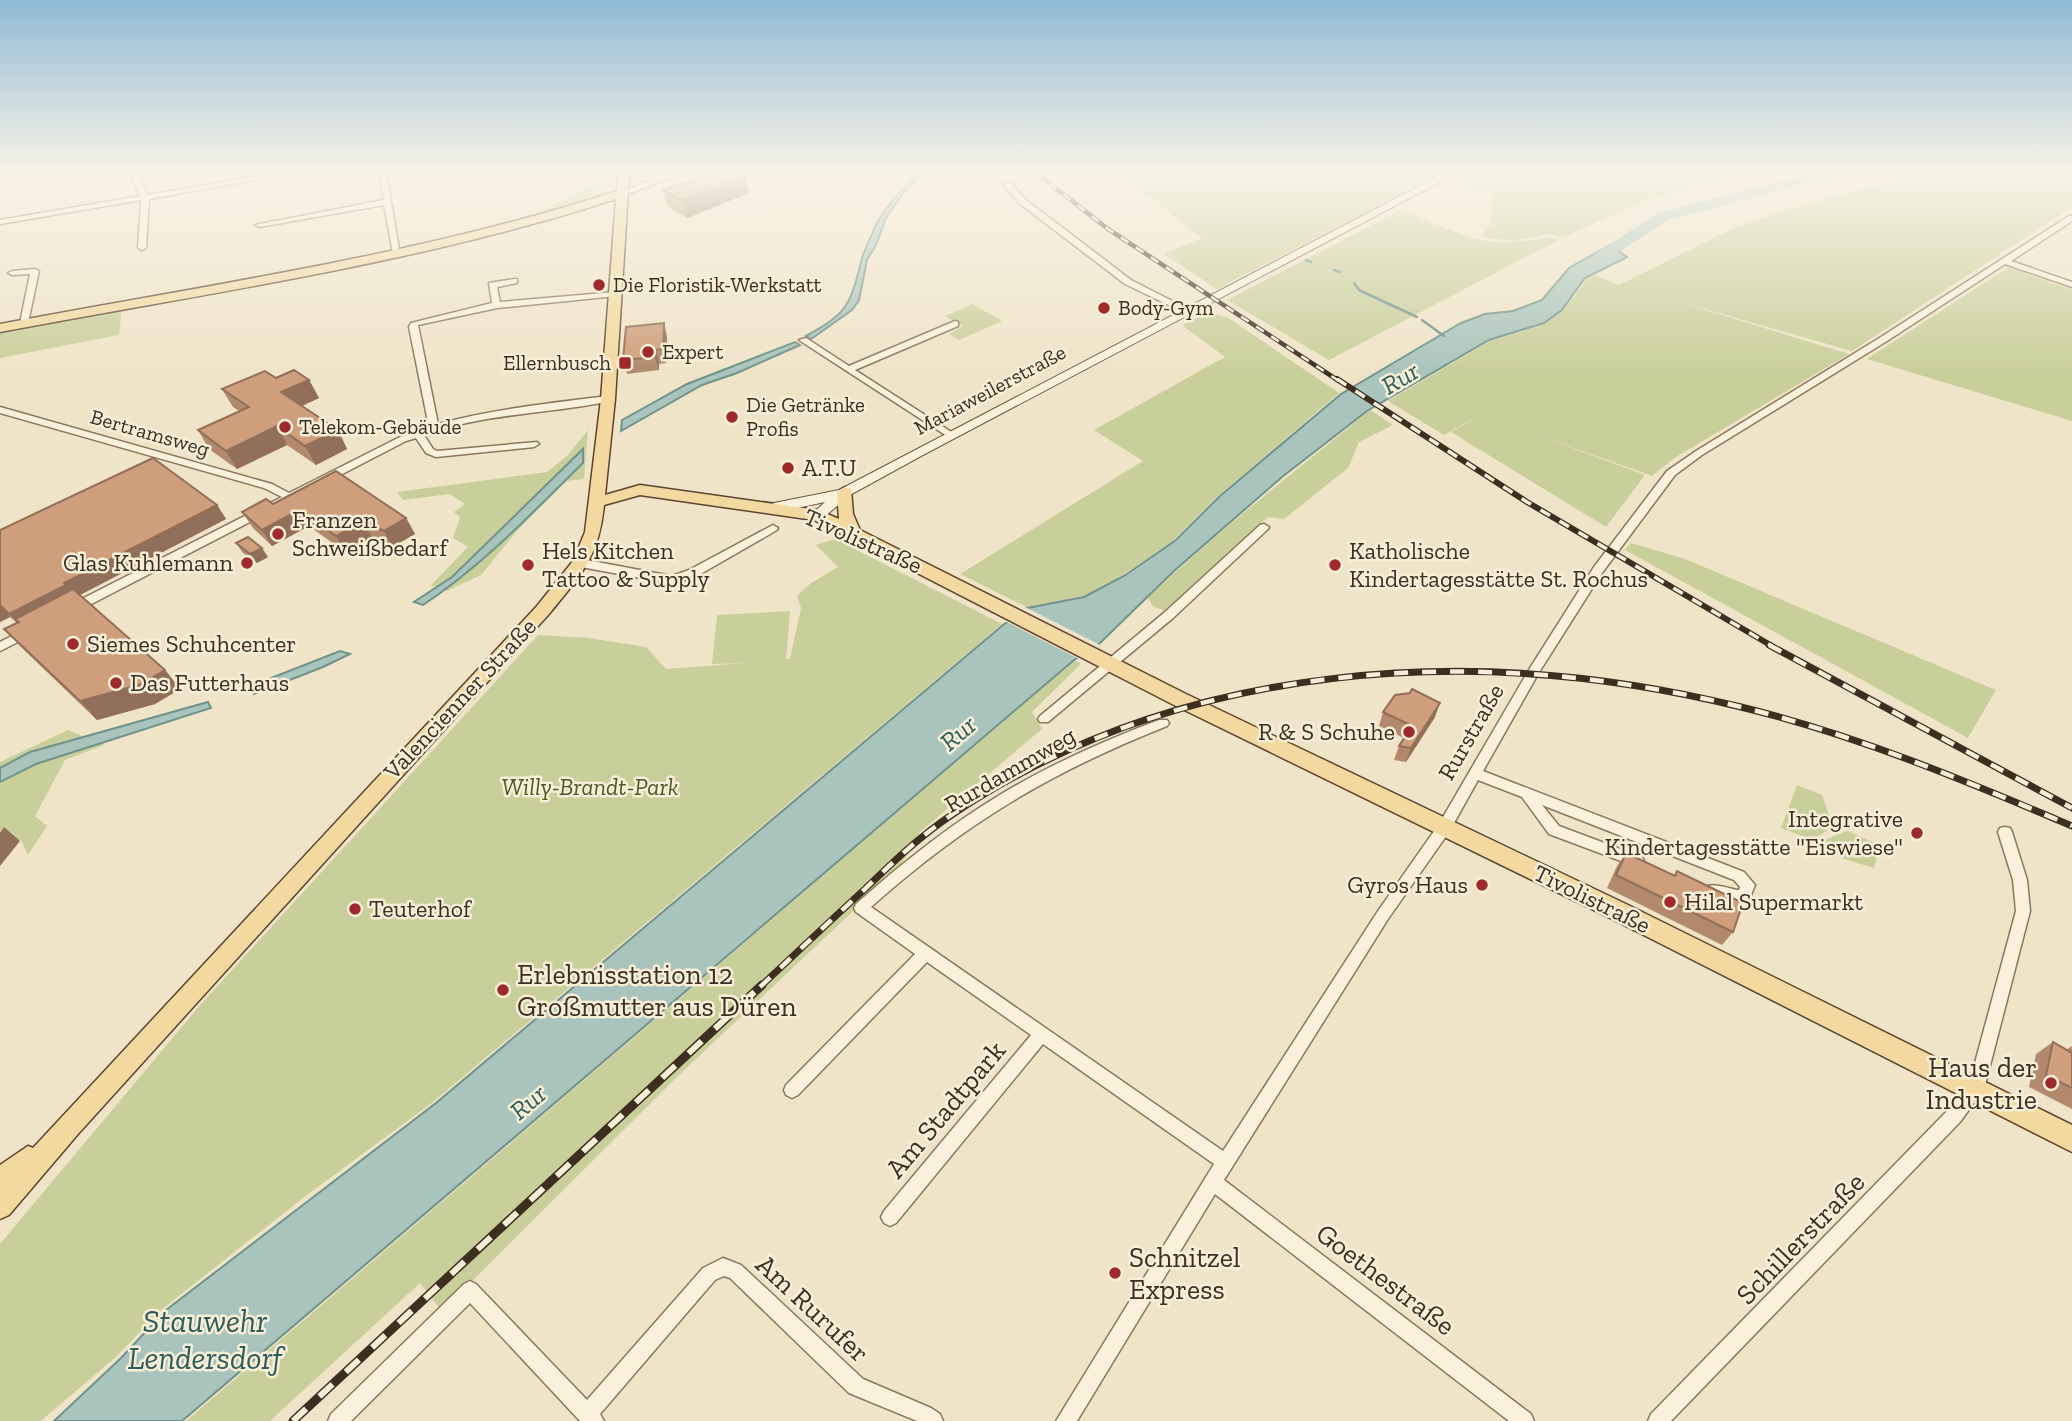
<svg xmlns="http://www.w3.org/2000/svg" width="2072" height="1421" viewBox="0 0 2072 1421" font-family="'Zilla Slab',serif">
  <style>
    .green { fill: #c9cf9b }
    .water { fill: #a9c4bc; stroke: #6f938a; stroke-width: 2 }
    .pier { fill: #f0e4c8 }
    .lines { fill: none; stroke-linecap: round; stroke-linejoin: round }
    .stream { stroke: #6f938a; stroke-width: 2.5 }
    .river { fill: #a9c4bc; fill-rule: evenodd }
    .street-casing { stroke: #8d765c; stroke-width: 3 }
    .secondary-casing { stroke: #6f573f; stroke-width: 2 }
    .primary-casing { stroke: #5b4430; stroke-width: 3 }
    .street { fill: #faf1dc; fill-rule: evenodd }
    .secondary { fill: #faf1dc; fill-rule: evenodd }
    .primary { fill: #f3d9a0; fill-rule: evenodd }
    .rail-far3-casing { stroke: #3d2e20; stroke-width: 4.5 }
    .rail-far2-casing { stroke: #3d2e20; stroke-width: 6 }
    .rail-far1-casing { stroke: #3d2e20; stroke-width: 7 }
    .rail-casing { stroke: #3d2e20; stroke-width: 9 }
    .rail-far3 { stroke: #f7eed8; stroke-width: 2.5; stroke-dasharray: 9; stroke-linecap: butt }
    .rail-far2 { stroke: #f7eed8; stroke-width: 3.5; stroke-dasharray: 11; stroke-linecap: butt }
    .rail-far1 { stroke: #f7eed8; stroke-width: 4.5; stroke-dasharray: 14; stroke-linecap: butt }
    .rail { stroke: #f7eed8; stroke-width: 6; stroke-dasharray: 18; stroke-linecap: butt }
    .wall { fill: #b2896c }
    .shaded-wall { fill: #916f58 }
    .building { fill: #cf9f7d; stroke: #916f58; stroke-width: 2 }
    .poi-dot { fill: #9e2a2b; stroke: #f7eed8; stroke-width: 2.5 }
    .labels { text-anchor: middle; stroke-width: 5; stroke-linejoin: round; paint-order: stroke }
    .far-poi-label { font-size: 21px; fill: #3d2e20; stroke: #f7eed8; text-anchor: start }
    .far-street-label { font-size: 21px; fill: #3d2e20; stroke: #f7eed8 }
    .poi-label { font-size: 24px; fill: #3d2e20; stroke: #f7eed8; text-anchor: start }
    .street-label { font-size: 24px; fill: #3d2e20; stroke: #f7eed8 }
    .park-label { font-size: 24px; font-style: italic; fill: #4d5a26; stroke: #f7eed8 }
    .water-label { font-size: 26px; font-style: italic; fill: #2f5d5a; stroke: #f7eed8 }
    .near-poi-label { font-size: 28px; fill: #3d2e20; stroke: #f7eed8; text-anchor: start }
    .near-street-label { font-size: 28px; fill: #3d2e20; stroke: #f7eed8 }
    .near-water-label { font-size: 32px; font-style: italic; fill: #2f5d5a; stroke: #f7eed8 }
  </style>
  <rect width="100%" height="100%" fill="#f0e4c8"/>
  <g class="green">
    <polygon points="1118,172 1443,172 1217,289 1164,254 1202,238"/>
    <path d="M1475 172H1742L1649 199 1563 237 1547 234 1514 241 1482 237C1494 222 1493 214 1491 196L1455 182Z"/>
    <polygon points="1926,172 2072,172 2072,207 1852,351 1673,300 1849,354 1676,457 1652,476 1534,434 1645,475 1606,527 1451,432 1482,414 1444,435 1388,401 1490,341 1545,324 1564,310 1587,279 1595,275 1619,285 1730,230 1779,212"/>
    <polygon points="610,179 610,187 605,195 543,214 544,210 587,187"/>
    <path d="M1401 210C1431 221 1463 239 1495 242 1512 244 1550 236 1560 239L1329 360 1227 300Z"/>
    <polygon points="2009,267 2072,290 2072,421 1867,359"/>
    <polygon points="972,304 1002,321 959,340 949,334 963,326 945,316"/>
    <polygon points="122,307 119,335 0,358 0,331"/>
    <polygon points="1206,313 1227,317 1339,393 1219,495 1174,540 1107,586 1083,596 1026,607 960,574 1143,461 1094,430 1225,357 1182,325"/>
    <path d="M1370 410 1393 425 1359 442 1348 468 1284 519 1268 517 1168 612 1153 606 1148 598C1218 530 1295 472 1370 410Z"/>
    <polygon points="588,430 584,479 566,481 516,532 481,575 447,591 431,585 468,547 453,538 460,517 454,512 465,504 450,494 403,500 397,492 547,472 567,456"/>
    <polygon points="835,539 1002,624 433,1102 303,1198 161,1310 116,1357 41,1421 0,1421 0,1244 201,1004 538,635 588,638 646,647 666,669 745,663 712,664 717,615 790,611 786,659 790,659 801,608 797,596 811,583 838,567 816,545"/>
    <polygon points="1631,543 1685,559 1996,690 1968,738 1625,550"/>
    <polygon points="1075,660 1081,664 1032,712 1042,729 920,832 899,868 680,1074 442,1311 420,1283 270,1421 186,1421"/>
    <polygon points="68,730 104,745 65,760 35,816 47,826 28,855 21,840 0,840 0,762"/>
    <polygon points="1797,785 1822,795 1833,826 1813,840 1781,828"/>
    <polygon points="1847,831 1880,845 1874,868 1841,858 1822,841"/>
  </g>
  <g class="water">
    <path d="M918 172H924L901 196 886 218 876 245 867 260 859 300 852 310 811 339 806 336C848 313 850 305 861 262 863 251 871 238 875 227 885 205 903 190 918 172Z"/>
    <polygon points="1610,245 1627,257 1585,278 1562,310 1544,323 1489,340 1367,411 1282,477 1174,571 1098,645 1074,660 182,1421 54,1421 121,1358 166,1310 436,1103 1003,625 1027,608 1084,597 1124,576 1176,540 1220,496 1341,394 1461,323 1485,314 1513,311 1542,300 1569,268"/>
    <polygon points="795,342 800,345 737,373 702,385 621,431 622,420 687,384"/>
    <path d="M583 449V463C532 513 483 565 423 605L414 602 452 577Z"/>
    <polygon points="340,651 350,654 323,667 254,694 254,687 261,682"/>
    <polygon points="208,702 211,708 36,764 0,782 0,768 30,752"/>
  </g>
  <polygon class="pier" points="1023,606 1102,646 1081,660 1003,620"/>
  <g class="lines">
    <g class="stream">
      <polyline points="1306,260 1311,262"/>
      <polyline points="1334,270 1340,272"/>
      <polyline points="1354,283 1359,290 1417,317"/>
      <polyline points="1422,320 1444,336"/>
    </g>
    <polygon class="river" points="1817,172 1843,172 1840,175 1670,219 1591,270 1585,271 1576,266 1658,213"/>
    <defs>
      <g id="street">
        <polygon points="130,172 138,172 147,195 283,172 299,172 149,199 146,248 142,250 138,248 141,200 0,224 0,220 140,196"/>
        <polygon points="378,172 386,172 400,255 393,253 384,205 259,227 255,225 384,200"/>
        <polygon points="674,172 685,172 625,195 618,193"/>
        <polygon points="1005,183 1011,183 1025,199 1131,280 1192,311 1185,313 1125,284 1019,203 1005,187"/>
        <path d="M2069 216H2072V221L2011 261 2072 282V287L2005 264 1887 341 1702 455 1675 475 1602 573 1538 674 1483 771 1744 872 1755 885 1749 900C1735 904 1721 899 1708 894L1706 890 1708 886C1715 883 1730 889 1739 890L1740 887 1734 880 1542 805 1559 826 1642 857 1644 861 1642 865 1637 867 1549 834 1522 797 1478 780 1449 832 1388 919 1224 1180 1531 1414 1534 1421H1509L1215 1194 1077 1421H1056L1214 1164 1043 1044 896 1223 890 1226 884 1223 881 1217 884 1211 1031 1035 927 962 798 1095 792 1098 786 1095 784 1090 786 1085 915 954 856 912 854 908 856 904C901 864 947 827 998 796 1049 765 1103 741 1159 720H1167L1169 723 1167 726C1051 772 965 823 871 907L1223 1151 1378 911 1439 824 1530 668 1594 567 1667 471 1696 451 1881 337Z"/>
        <polygon points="35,269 39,271 28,323 24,326 20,323 30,274 12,275 8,273 12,271"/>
        <path d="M514 279H517V283L497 287 500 302 616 292 620 294 616 296 497 308 418 325 438 424C494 409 551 403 608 396L613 399 611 401C549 414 485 413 424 435L433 449 437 451 537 442 539 444 534 447 436 457 426 453 416 438 406 441 76 612H68L66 609 68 606 282 497 264 488 0 413V407L272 484 289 493 400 437 429 427 409 327 411 323 492 303 489 283Z"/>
        <polygon points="955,321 958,322 958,326 855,370 953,433 955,435 950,438 799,340 806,338 849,366"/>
        <polygon points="1264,524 1269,527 1268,529 1173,618 1048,722 1040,722 1038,719 1040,716 1165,612 1260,525"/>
        <polygon points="773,525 778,528 777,530 697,576 673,584 581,567 576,563 581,559 672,576 689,570"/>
        <polygon points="28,628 34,632 32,635 0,651 0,642"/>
        <polygon points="2005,827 2010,828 2012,832 2027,880 2030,911 1984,1089 1960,1122 1671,1421 1648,1421 1651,1414 1948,1110 1969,1085 2016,911 2013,880 1998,832 2000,828"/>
        <polygon points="723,1258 741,1265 863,1379 931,1408 940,1414 943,1421 917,1421 849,1393 730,1278 724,1276 715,1280 600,1414 604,1421 580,1421 470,1303 351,1421 328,1421 331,1414 464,1284 470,1281 476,1284 587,1400 703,1268"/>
      </g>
      <polygon id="secondary" points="1446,172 1459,172 923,455 850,495 823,518 813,518 811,515 825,502 774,513 767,508 774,503 839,490"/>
      <path id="primary" d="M618 172 666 174 672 177C661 184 642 181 629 176L615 399 605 495 640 485 818 510 839 519 837 492 845 487 851 489 853 514 860 530 1186 694 1628 905 2072 1125V1152L1612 919 1172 704 814 520 640 495 604 505C599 557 581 575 549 614L78 1134 9 1215 0 1219V1165L28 1146 33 1148 537 606 573 561 585 532 601 399 616 199C417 264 206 293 0 332V324C206 285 417 256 617 191Z"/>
    </defs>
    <use href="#street" class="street-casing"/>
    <use href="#secondary" class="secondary-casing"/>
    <use href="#primary" class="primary-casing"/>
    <use href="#street" class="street"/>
    <use href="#secondary" class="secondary"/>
    <use href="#primary" class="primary"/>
    <defs>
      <polyline id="rail-far3" points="1035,172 1108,229 1339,381"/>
      <polyline id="rail-far2" points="1337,379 1527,502 1772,646"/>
      <g id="rail-far1">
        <polyline points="1769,645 2072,808"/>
        <path d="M760 987C795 954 830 921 865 889 893 862 920 836 953 814 1183 660 1477 642 1741 707 1856 735 1964 780 2072 826"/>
      </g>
      <polyline id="rail" points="293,1421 762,985"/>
    </defs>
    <use href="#rail-far3" class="rail-far3-casing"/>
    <use href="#rail-far2" class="rail-far2-casing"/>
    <use href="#rail-far1" class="rail-far1-casing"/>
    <use href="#rail" class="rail-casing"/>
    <use href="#rail-far3" class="rail-far3"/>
    <use href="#rail-far2" class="rail-far2"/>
    <use href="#rail-far1" class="rail-far1"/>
    <use href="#rail" class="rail"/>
  </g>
  <g class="wall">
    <polygon points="746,177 749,193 687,218 667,206 663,190"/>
    <polygon points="667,337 666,363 659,364 659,370 627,374 623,360"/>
    <polygon points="276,378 309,380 319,398 301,406 338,430 347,449 316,465 287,445 237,469 209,449 198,430 239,411 233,407 222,389"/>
    <polygon points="273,504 406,518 415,534 392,547 372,537 345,552 309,526 272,546 253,528 242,512"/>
    <polygon points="217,505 226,519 80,595 165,670 180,689 155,704 97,720 22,648 4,629 17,623 10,617 0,622 0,530"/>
    <polygon points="236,543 268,557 257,563 243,553"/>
    <polygon points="1383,712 1435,717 1406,762 1394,760 1399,746 1404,738 1379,726"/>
    <polygon points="1626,853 1674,875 1677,871 1733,932 1722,945 1607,888 1617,866"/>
    <polygon points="2053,1042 2066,1050 2072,1046 2072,1109 2029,1087 2036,1054"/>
  </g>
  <g class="shaded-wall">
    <polygon points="746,177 749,193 687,218 683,201"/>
    <polygon points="664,323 667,337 666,363 663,349"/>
    <polygon points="656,350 659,364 659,370 655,357"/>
    <polygon points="309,380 319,398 291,411 281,392"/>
    <polygon points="277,426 287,445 237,469 226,451"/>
    <polygon points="338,430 347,449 316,465 305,446"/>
    <polygon points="217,505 226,519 76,597 23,627 22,628 9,614 64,583"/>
    <polygon points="299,510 309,526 272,546 262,530"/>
    <polygon points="406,518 415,534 392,547 384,531"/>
    <polygon points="363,521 372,537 345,552 336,536"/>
    <polygon points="262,548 268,557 257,563 250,554"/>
    <polygon points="0,605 10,617 0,622"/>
    <polygon points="165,670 180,689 155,704 97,720 80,701"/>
    <polygon points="1440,703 1435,717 1406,762 1411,748"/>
    <polygon points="4,827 20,841 0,866 0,833"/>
  </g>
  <g class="building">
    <polygon points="717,172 737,172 746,177 683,201 663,190"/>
    <polygon points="664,323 663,349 656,350 655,357 623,360 626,327"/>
    <polygon points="294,370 309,380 281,392 338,430 305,446 277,426 226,451 198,430 249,407 222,389 265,371 276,378"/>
    <polygon points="153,458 217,505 64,583 66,585 9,614 0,605 0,530"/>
    <polygon points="336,471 406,518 384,531 363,521 336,536 299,510 262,530 242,512 266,499 273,504"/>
    <polygon points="248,537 262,548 250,554 236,543"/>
    <polygon points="73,589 165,670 139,685 80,701 4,629 19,622 15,619"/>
    <polygon points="1412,689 1440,703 1411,748 1399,746 1412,726 1383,712 1395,695 1410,693"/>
    <polygon points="1626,853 1675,876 1677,871 1743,903 1733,932 1616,875"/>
    <polygon points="2053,1042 2072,1053 2072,1051 2072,1088 2046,1075"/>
  </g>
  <linearGradient id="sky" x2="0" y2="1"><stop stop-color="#8fbad6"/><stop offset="0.46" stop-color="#f8f3e6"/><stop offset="1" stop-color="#f8f3e6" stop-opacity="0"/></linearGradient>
  <rect width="2072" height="371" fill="url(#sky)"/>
  <g class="poi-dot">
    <circle cx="599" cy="285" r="7"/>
    <circle cx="1104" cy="308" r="7"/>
    <circle cx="648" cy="352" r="7"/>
    <rect x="618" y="356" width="14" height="14" rx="3.5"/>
    <circle cx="732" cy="417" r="7"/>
    <circle cx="285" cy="427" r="7"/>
    <circle cx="788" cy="468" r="7"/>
    <circle cx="278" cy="534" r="7"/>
    <circle cx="247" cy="563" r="7"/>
    <circle cx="528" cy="565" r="7"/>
    <circle cx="1335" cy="565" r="7"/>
    <circle cx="73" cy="644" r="7"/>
    <circle cx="116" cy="683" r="7"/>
    <circle cx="1409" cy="732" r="7"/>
    <circle cx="1917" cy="833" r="7"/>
    <circle cx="1482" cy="885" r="7"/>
    <circle cx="1670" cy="902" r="7"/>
    <circle cx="355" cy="909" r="7"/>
    <circle cx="503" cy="990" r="7"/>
    <circle cx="2051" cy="1083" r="7"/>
    <circle cx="1115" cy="1273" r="7"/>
  </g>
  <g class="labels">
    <g class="far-poi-label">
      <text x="613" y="292">Die Floristik-Werkstatt</text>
      <text x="1118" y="315">Body-Gym</text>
      <text x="662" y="359">Expert</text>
      <text x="611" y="370" text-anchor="end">Ellernbusch</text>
      <text x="746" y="412">Die Getränke<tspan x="746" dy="24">Profis</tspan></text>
      <text x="299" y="434">Telekom-Gebäude</text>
    </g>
    <g class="far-street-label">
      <text transform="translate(990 390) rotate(-28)" y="7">Mariaweilerstraße</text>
      <text transform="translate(150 433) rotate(16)" y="7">Bertramsweg</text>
    </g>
    <g class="poi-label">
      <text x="802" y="476">A.T.U</text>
      <text x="292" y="528">Franzen<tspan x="292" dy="28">Schweißbedarf</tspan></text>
      <text x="542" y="559">Hels Kitchen<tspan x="542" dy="28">Tattoo &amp; Supply</tspan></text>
      <text x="1349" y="559">Katholische<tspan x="1349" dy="28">Kindertagesstätte St. Rochus</tspan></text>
      <text x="233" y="571" text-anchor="end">Glas Kuhlemann</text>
      <text x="87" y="652">Siemes Schuhcenter</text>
      <text x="130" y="691">Das Futterhaus</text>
      <text x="1395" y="740" text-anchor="end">R &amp; S Schuhe</text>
      <text x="1903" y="827" text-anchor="end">Integrative<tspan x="1903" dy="28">Kindertagesstätte "Eiswiese"</tspan></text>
      <text x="1468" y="893" text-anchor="end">Gyros Haus</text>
      <text x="1684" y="910">Hilal Supermarkt</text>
      <text x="369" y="917">Teuterhof</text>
    </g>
    <g class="street-label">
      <text transform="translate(863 541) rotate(24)" y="8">Tivolistraße</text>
      <text transform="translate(460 699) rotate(-47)" y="8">Valencienner Straße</text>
      <text transform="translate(1471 732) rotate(-60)" y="8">Rurstraße</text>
      <text transform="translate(1010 770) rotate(-30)" y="8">Rurdammweg</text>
      <text transform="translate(1592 899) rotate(26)" y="8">Tivolistraße</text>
    </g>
    <g class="park-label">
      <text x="590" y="795">Willy-Brandt-Park</text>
    </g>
    <g class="water-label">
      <text transform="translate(1400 378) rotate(-31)" y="9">Rur</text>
      <text transform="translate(958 733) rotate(-41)" y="9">Rur</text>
      <text transform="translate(528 1102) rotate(-41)" y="9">Rur</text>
    </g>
    <g class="near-poi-label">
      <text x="517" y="984">Erlebnisstation 12<tspan x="517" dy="32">Großmutter aus Düren</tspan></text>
      <text x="2037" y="1077" text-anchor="end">Haus der<tspan x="2037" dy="32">Industrie</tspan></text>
      <text x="1129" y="1267">Schnitzel<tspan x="1129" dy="32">Express</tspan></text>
    </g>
    <g class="near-street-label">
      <text transform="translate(945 1109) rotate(-50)" y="10">Am Stadtpark</text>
      <text transform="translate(1800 1238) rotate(-46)" y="10">Schillerstraße</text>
      <text transform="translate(1386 1279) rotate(37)" y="10">Goethestraße</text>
      <text transform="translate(813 1308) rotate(43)" y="10">Am Rurufer</text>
    </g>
    <g class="near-water-label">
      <text x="205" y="1332">Stauwehr<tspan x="205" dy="37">Lendersdorf</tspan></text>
    </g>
  </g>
</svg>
